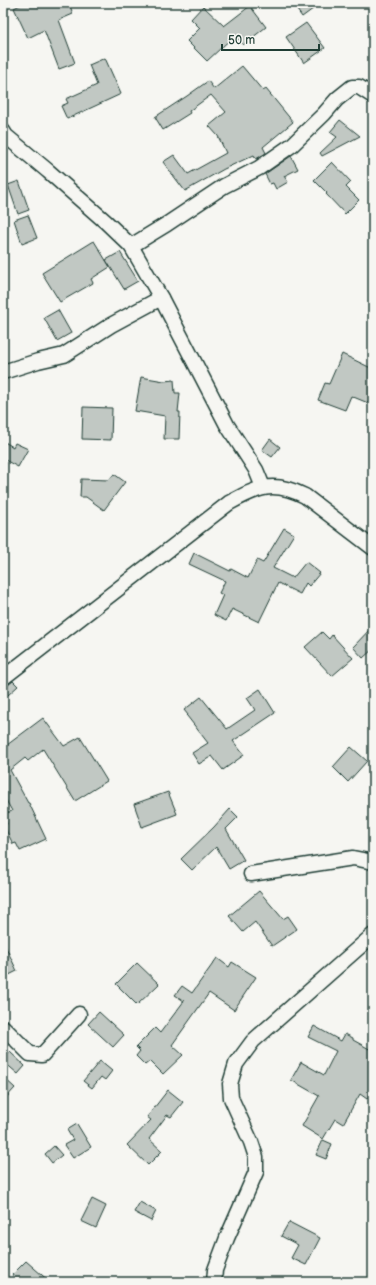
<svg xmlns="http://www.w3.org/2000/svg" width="376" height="1285" viewBox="0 0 376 1285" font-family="'Balsamiq Sans',sans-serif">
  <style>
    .building { fill: #c1c8c3; stroke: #1f3d34 }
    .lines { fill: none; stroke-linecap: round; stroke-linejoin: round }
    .minor-casing { stroke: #1f3d34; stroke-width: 17 }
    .minor { stroke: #f6f6f2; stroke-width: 14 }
  </style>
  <rect width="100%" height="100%" fill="#f6f6f2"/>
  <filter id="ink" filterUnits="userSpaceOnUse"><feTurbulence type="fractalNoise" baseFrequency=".025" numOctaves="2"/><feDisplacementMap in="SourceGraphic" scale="8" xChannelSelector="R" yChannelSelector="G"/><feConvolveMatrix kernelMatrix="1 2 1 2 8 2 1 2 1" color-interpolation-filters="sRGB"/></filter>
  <g filter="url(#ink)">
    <g class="building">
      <polygon points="24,3 69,3 73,14 59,20 75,63 59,69 44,30 28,38 14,8"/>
      <polygon points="292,3 321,3 302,17"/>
      <polygon points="203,6 224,26 250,6 266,27 243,45 235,35 207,61 187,41 200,28 191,19"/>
      <polygon points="306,23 325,48 304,63 286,37"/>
      <polygon points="105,58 121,94 67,119 61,106 68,103 66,99 97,85 89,65"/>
      <polygon points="242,66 263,91 266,89 293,122 263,147 266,153 256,159 254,155 224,169 185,191 163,162 174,155 188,174 226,153 218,136 209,126 226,112 211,95 189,111 190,113 163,130 155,117 187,96 208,81 214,89"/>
      <polygon points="340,120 360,136 322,156 320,153 337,137 330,132"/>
      <polygon points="291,156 298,169 284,176 288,182 276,189 273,183 270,184 265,174"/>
      <polygon points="332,162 351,182 346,187 359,200 345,214 326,194 327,193 314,180"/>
      <polygon points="19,181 29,210 18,214 8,185"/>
      <polygon points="28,215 37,238 22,244 14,220"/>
      <polygon points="94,241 110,267 91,279 93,283 60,302 42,273"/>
      <polygon points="120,252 138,281 124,289 106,260"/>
      <polygon points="58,310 71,333 57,341 44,318"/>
      <polygon points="342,354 373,369 373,405 351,396 345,410 318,400 325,383 329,384"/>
      <polygon points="141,377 164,381 174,380 175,393 180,393 178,412 180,412 179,439 164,439 165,416 135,411"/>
      <polygon points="83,407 112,408 111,440 82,439"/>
      <polygon points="270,439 280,447 272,457 262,450"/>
      <polygon points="3,441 13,447 15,443 28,449 18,467 3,459"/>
      <polygon points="114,474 125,482 104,510 86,497 80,497 81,479 109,480"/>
      <polygon points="284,528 294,534 273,568 293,578 306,562 320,573 309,586 306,583 300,594 278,583 259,622 232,609 226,621 214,615 223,595 219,593 225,581 189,564 194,553 230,571 231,569 248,578 257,560 263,563"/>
      <polygon points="373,626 373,649 363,658 353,647"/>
      <polygon points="322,632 329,639 332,635 353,658 332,676 305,647"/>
      <polygon points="13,681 18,686 8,695 3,689 3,686 8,685"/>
      <polygon points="260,689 275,713 233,741 244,755 223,770 212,756 199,764 192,753 208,743 187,716 188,715 184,710 201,697 227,729 255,710 247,698"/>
      <polygon points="43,718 64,746 80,737 107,781 75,801 43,749 28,761 25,758 10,770 28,803 29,803 46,839 20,851 16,843 13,844 4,826 7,824 3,815 12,811 3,795 3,748"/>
      <polygon points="351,747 367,761 348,782 333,767"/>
      <polygon points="168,792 177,814 142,827 134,804"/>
      <polygon points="230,809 238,817 226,829 244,860 229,869 216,847 192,870 181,859 214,827"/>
      <polygon points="259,891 283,919 288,916 297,929 272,946 255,922 243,932 229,916"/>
      <polygon points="3,941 17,971 3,978"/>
      <polygon points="217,958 229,967 232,962 256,977 234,1010 209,993 172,1045 183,1055 163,1074 150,1061 145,1065 136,1056 140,1051 136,1047 155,1028 160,1033 184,1001 175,995 182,986 192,993"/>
      <polygon points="137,963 159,984 137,1005 116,984"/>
      <polygon points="99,1012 124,1035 113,1047 88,1024"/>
      <polygon points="314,1026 341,1041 345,1034 353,1038 353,1040 373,1051 373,1089 367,1099 360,1094 343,1124 335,1119 323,1139 302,1126 319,1096 291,1080 301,1062 324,1075 336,1051 308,1037"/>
      <polygon points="10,1052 25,1066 18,1074 3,1061 3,1059"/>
      <polygon points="100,1061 112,1071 105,1080 101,1077 92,1088 83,1081"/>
      <polygon points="3,1077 15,1088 3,1101"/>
      <polygon points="168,1090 183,1102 171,1117 167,1115 149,1139 162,1151 148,1165 127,1145 151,1120 147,1117"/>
      <polygon points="77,1124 91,1147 73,1158 64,1145 73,1140 67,1130"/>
      <polygon points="323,1140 332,1144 326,1159 316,1155"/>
      <polygon points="54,1146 62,1155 52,1163 45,1154"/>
      <polygon points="92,1199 106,1206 96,1228 81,1221"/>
      <polygon points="140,1202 156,1211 151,1221 134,1212"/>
      <polygon points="289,1222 320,1238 306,1265 291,1258 298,1245 281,1236"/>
      <polygon points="26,1261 50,1282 20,1282 12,1275"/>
    </g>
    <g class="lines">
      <defs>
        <g id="minor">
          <polyline points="3,131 6,136 48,171 106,222 131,246 161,298 227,425 256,470 263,487"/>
          <polyline points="131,246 167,224 224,186 259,168 292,145 324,114 337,99 352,87 359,87 373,96"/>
          <polyline points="3,372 38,361 64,355 111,325 161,298"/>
          <path d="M3 678 229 503C258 487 273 480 305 496L373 548"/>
          <polyline points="251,874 353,858 373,862"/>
          <polyline points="3,1027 30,1054 42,1055 79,1014"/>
          <polyline points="214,1282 215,1270 227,1238 256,1172 256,1157 251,1142 231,1098 230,1084 236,1064 253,1041 373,935"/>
        </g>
      </defs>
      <use href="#minor" class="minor-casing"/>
      <use href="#minor" class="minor"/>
    </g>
  </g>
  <rect width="376" height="1285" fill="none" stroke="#f6f6f2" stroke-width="16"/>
  <rect x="8" y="8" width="360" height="1269" fill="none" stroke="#1f3d34" stroke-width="1.5" filter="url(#ink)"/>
  <path d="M222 44v6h97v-6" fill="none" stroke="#1f3d34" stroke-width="2"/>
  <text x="228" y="44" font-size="12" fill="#1f3d34" stroke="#f6f6f2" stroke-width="3" paint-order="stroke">50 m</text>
</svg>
